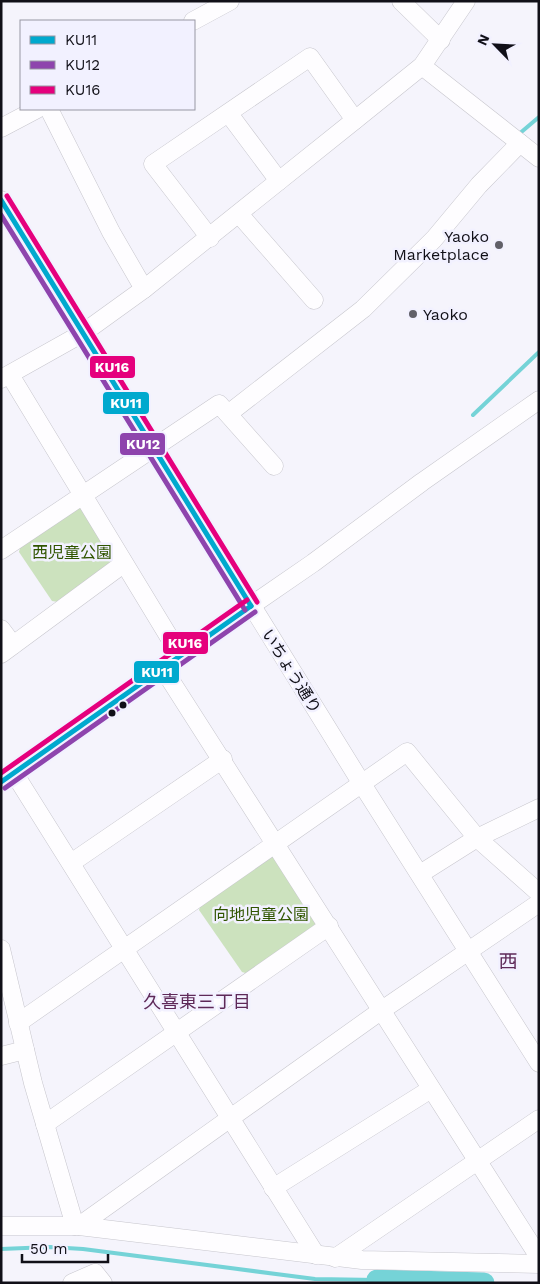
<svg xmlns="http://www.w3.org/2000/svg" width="540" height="1284" viewBox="0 0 540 1284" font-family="'Work Sans','Noto Sans JP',sans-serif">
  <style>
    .green { fill: #cce2be }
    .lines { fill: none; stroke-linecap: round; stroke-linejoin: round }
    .stream { stroke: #75d3d7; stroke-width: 4 }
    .river { stroke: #75d3d7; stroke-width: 21 }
    .minor-casing { stroke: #c7c6cd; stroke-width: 19 }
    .minor { stroke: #fefdff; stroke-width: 18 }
    .bus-1-casing { stroke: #f2f1ff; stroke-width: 9 }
    .bus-2-casing { stroke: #f2f1ff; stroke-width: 9 }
    .bus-3-casing { stroke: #f2f1ff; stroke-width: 9 }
    .bus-1 { stroke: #00a9ce; stroke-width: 5 }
    .bus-2 { stroke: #8e44ad; stroke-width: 5 }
    .bus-3 { stroke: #e5007d; stroke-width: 5 }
    .poi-dot { fill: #616068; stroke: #f2f1ff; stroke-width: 2 }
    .bus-dot { fill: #111018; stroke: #f2f1ff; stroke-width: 2 }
    .labels { text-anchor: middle; stroke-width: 5; stroke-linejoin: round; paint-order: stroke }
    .poi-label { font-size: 16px; fill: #111018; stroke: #f2f1ff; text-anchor: end }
    .park-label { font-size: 16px; fill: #305500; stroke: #f2f1ff }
    .street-label { font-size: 16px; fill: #111018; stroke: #f2f1ff }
    .neighbourhood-label { font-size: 18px; fill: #5e2958; stroke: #f2f1ff }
    .quarter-label { font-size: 19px; fill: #5e2958; stroke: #f2f1ff }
    .line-badge { stroke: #f2f1ff; stroke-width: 2 }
    .badge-label { font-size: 14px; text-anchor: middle; font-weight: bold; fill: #fff }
  </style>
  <rect width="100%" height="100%" fill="#f5f4fc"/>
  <g class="green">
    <polygon points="82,505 116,558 113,563 58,602 52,601 19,552 20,548"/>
    <polygon points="270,856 276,857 317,923 249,974 242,972 199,910 201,904"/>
  </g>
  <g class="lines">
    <g class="stream">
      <polyline points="519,134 539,117"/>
      <polyline points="473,415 539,352"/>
      <polyline points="1,1249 50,1247 83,1249 315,1279 377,1280"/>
    </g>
    <polyline class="river" points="377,1280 484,1283"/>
    <defs>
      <g id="minor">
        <polyline points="401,1 441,40"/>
        <polyline points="193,21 230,1"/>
        <polyline points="422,66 520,143"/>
        <polyline points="49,109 111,232 144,289"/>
        <polyline points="229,114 279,181"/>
        <polyline points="1,128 37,109"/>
        <polyline points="1,200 362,784 539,1063"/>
        <polyline points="239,214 314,300"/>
        <polyline points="210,238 153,164 310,57 355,120"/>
        <polyline points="10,375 180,655"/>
        <polyline points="1,379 83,333 144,289 355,120 422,66 466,1"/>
        <polyline points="228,414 363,309 434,239 479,185 520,143 539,158"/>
        <polyline points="1,550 219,404 274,466"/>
        <polyline points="1,629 13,645"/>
        <polyline points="1,654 123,564"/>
        <polyline points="162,667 539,1257"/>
        <polyline points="14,773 316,1255"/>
        <polyline points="1,782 162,667 313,563 422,482 539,400"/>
        <polyline points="71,863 223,759"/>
        <polyline points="420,874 477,838 539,808"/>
        <polyline points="1,949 33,1083 75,1226"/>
        <polyline points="18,1023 407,752 477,838 539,893"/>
        <polyline points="1,1056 25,1050"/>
        <polyline points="45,1124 329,926"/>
        <polyline points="273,1188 431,1089"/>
        <polyline points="1,1226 79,1226 362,1260 539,1264"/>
        <polyline points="79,1226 382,1010 539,903"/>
        <polyline points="335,1258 539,1119"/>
        <polyline points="72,1283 95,1273 103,1283"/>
      </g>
    </defs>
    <use href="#minor" class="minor-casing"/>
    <use href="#minor" class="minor"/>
    <defs>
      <g id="bus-1">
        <polyline points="1,200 251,606"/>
        <polyline points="1,782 251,606"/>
      </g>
      <g id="bus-2">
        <polyline points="1,215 245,610"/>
        <polyline points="5,788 255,612"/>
      </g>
      <g id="bus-3">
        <polyline points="7,196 257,602"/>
        <polyline points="1,773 247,600"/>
      </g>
    </defs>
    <use href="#bus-1" class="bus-1-casing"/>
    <use href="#bus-2" class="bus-2-casing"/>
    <use href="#bus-3" class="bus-3-casing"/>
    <use href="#bus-1" class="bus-1"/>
    <use href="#bus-2" class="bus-2"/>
    <use href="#bus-3" class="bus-3"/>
  </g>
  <g class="poi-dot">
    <circle cx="499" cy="245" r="5"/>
    <circle cx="413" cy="314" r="5"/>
  </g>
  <g class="bus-dot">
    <circle cx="123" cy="705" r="4.5"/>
    <circle cx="112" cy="713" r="4.5"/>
  </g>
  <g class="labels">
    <g class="poi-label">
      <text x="489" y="242">Yaoko<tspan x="489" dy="18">Marketplace</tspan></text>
      <text x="423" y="320" text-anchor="start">Yaoko</text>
    </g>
    <g class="park-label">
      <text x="72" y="558">西児童公園</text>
      <text x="261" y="920">向地児童公園</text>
    </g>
    <g class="street-label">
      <text transform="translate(292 671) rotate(58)" y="6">いちょう通り</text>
    </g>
    <g class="neighbourhood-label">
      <text x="197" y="1008">久喜東三丁目</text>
    </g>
    <g class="quarter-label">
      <text x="508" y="968">西</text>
    </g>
  </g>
  <g class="line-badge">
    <rect x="89" y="355" width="47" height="24" rx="5" fill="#e5007d"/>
    <rect x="102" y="391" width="48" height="24" rx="5" fill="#00a9ce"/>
    <rect x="119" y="432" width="47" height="24" rx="5" fill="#8e44ad"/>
    <rect x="162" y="631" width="47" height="24" rx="5" fill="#e5007d"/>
    <rect x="133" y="660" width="47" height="24" rx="5" fill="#00a9ce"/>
  </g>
  <g class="badge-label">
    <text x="112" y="372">KU16</text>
    <text x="126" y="408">KU11</text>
    <text x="143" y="449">KU12</text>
    <text x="185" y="648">KU16</text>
    <text x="157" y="677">KU11</text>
  </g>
  <rect width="540" height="1284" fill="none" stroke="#111018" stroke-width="5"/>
  <rect x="20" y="20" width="175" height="90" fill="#f2f1ff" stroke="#9897a3"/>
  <rect x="30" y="36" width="25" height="8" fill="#00a9ce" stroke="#9897a3"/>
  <text x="65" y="45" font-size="15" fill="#111018">KU11</text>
  <rect x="30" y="61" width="25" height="8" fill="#8e44ad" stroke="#9897a3"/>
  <text x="65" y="70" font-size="15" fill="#111018">KU12</text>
  <rect x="30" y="86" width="25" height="8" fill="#e5007d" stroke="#9897a3"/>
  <text x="65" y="95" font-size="15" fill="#111018">KU16</text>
  <g transform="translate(495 45) rotate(294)" stroke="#f2f1ff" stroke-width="4" paint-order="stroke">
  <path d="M0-4L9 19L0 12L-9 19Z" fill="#111018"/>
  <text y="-8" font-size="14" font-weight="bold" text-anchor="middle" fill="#111018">N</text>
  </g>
  <path d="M22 1254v8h86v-8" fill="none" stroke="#111018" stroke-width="2.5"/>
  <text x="30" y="1254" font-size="15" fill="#111018" stroke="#f2f1ff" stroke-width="4" paint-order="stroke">50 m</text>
</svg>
